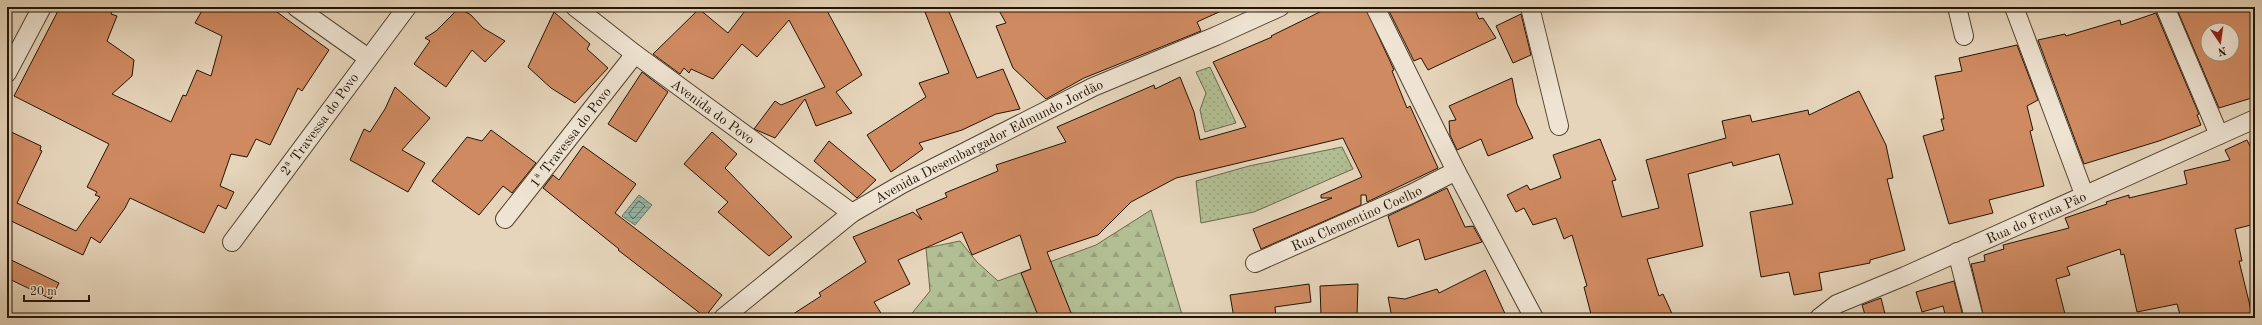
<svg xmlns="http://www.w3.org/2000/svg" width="2262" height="325" viewBox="0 0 2262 325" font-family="'Old Standard TT',serif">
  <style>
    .grass { fill: url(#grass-dots); stroke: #6a694c }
    .forest { fill: url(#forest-firs); stroke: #6a694c }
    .water { fill: url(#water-rules); stroke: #687769 }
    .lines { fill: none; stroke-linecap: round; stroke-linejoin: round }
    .shore { stroke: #5c6658; stroke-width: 1 }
    .building { fill: #d08a61; stroke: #231404; fill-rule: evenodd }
    .street-casing { stroke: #544432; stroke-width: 20 }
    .street { stroke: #efe4d3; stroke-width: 18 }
    .labels { text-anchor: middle; stroke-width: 4; stroke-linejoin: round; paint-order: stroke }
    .street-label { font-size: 14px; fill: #231404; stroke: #efe4d3 }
  </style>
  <defs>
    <pattern id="grass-dots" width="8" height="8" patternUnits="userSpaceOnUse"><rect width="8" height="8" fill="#b2be93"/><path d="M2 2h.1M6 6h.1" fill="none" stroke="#99a27d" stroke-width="1.8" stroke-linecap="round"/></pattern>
    <pattern id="forest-firs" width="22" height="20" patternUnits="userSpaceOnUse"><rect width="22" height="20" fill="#b2be93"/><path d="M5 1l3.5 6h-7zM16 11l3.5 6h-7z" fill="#99a27d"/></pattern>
    <pattern id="water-rules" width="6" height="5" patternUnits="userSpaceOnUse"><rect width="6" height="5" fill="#96b9ad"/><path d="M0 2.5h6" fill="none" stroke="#819e93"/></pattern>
  </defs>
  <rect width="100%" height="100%" fill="#e6d5bb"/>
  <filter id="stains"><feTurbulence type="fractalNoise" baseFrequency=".005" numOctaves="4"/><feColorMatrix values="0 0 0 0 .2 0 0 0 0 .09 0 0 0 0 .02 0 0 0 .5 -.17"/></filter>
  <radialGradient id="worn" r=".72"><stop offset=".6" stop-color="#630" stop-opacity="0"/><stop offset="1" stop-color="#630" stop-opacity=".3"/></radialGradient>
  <g class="grass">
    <polygon points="1210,67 1236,123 1205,132 1200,110 1206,93 1196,72"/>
    <polygon points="1342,147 1353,169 1254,212 1201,223 1196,181 1249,166"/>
  </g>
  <polygon class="forest" points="1151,210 1183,318 909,317 930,291 926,248 960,241 977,262 998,281 1096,245"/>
  <polygon class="water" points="639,195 652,205 635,225 622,216"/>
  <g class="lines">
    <polygon class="shore" points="639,201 645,206 633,219 629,214"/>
  </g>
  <g class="building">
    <polygon points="60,7 114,7 111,14 117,16 107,41 134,60 132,76 112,94 171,122 183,95 186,96 197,70 211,76 222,36 195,23 204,7 270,7 329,50 302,91 298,88 270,145 256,139 247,157 231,154 220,186 234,192 226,209 218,205 204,233 130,198 125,208 100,243 91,237 83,255 9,220 7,224 7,130 41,146 40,150 42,151 17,203 76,231 100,197 95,195 97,192 87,187 109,144 14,96"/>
    <polygon points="748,7 825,7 862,75 836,92 852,113 816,126 805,99 775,138 754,129 775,101 781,105 825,87 789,20 757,57 742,44 713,79 691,69 689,73 684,68 680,74 653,54 699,9 728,33"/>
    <polygon points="941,7 947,7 977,78 1003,69 1020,109 996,114 962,130 919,143 923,149 891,172 867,135 926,97 919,83 949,73 925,12"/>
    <polygon points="997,7 1230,7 1197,22 1201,31 1084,78 1046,99 1013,68 996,26 1006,23"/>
    <polygon points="1330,7 1365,7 1394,70 1392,71 1407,108 1410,106 1438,168 1367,202 1366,195 1361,195 1361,205 1261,249 1253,229 1332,198 1321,198 1321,195 1362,177 1343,138 1176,178 1131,202 1098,235 1047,252 1073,318 1039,318 1021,273 1031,269 1020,235 972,255 962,232 898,260 910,284 874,302 884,318 787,318 821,296 819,293 866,262 853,237 913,212 922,220 916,210 947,197 945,193 998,171 996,165 1066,142 1057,127 1154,85 1155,89 1180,77 1194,112 1200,140 1246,127 1213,62 1272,37 1271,36"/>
    <polygon points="1387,7 1474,7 1479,19 1483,18 1496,38 1428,70 1421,58 1414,61"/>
    <path d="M2176 7H2255V97L2219 108ZM2208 30H2232V54H2208Z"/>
    <polygon points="459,8 471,15 483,28 505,41 485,62 472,50 446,87 414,64 430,41 425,38 436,31"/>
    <polygon points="554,12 590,44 587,49 608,68 575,103 551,88 528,67"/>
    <polygon points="2156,13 2199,114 2197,115 2201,125 2159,141 2084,164 2038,40 2065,34 2066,36 2120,20 2121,25"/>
    <polygon points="1521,14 1531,55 1513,63 1496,26"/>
    <polygon points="2017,45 2038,100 2027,106 2033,130 2030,131 2044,186 1989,200 1993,213 1949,224 1923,136 1944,130 1941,119 1944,119 1935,76 1962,71 1959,58"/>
    <polygon points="642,72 668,92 636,142 608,124"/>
    <polygon points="1512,78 1517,104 1533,138 1488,156 1481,139 1457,150 1450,135 1449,121 1456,120 1449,106"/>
    <polygon points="395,87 430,118 402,150 425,163 408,192 350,160 364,129 370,132 385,109"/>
    <polygon points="1859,91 1886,145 1893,178 1887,179 1905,250 1870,260 1870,263 1819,273 1822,290 1794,295 1789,272 1761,277 1750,212 1793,204 1779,154 1733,166 1732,162 1688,174 1703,246 1647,259 1659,296 1663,294 1674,318 1592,318 1584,287 1587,286 1572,235 1564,239 1556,218 1533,225 1524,208 1516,212 1507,195 1527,185 1530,190 1561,178 1553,155 1600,139 1616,180 1612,181 1622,217 1659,208 1646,160 1726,138 1722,121 1750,115 1752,122 1808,110 1809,115"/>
    <polygon points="491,130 536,163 512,193 503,186 479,215 432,181 467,137 482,141"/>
    <polygon points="712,132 737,154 725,168 792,237 769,256 718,212 728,202 684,164"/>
    <polygon points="2247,140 2255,156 2255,224 2235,229 2242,261 2239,261 2253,318 2181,318 2177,304 2137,312 2124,254 2121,255 2120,249 2067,267 2070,275 2056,279 2066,318 1984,318 1971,264 1985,261 1984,255 2004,249 2003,245 2069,228 2065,218 2107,204 2106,202 2129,195 2129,198 2187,184 2184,171 2230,160 2225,150"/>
    <polygon points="829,141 876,180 857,198 814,161"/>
    <polygon points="583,146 636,184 615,213 722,295 705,317 618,250 619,249 543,188 553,175 559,180"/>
    <polygon points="1447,188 1465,227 1473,226 1482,242 1425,260 1419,239 1398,247 1388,216"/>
    <polygon points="7,258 59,283 51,299 7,278"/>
    <polygon points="1485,270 1507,318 1428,318 1427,314 1408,318 1392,318 1388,297 1405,299 1437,289 1439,293"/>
    <polygon points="1954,281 1963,316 1946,318 1943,306 1922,312 1916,292"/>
    <polygon points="1309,284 1311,302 1275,307 1276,318 1234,318 1230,295"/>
    <polygon points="1358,284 1357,316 1321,316 1320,286"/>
    <polygon points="1881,298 1886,318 1866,318 1862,305"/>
  </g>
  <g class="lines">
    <defs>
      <g id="street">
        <polyline points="296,7 368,58"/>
        <path id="s1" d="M575 7 635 54 852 213"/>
        <polyline points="1375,7 1456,171 1534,318"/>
        <polyline points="1530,7 1559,126"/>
        <polyline points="1957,7 1964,36"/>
        <polyline points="2014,7 2084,194"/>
        <polyline points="2165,7 2219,135"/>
        <polyline points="7,73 42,7"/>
        <polyline points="505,219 635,54"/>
        <polyline points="232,242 407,7"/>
        <polyline points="1957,252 1974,318"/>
        <path id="s2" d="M1255 263 1411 194 1456 171"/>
        <path id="s3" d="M723 318 852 213 902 184 1093 87 1216 36 1280 7"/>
        <path id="s4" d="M1819 318 1837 304 1905 276 2255 119"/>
      </g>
    </defs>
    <use href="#street" class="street-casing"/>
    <use href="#street" class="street"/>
  </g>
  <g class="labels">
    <g class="street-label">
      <text dy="5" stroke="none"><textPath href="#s1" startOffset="173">Avenida do Povo</textPath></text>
      <text transform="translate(319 124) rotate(-54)" y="5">2ª Travessa do Povo</text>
      <text transform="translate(570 137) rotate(-52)" y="5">1ª Travessa do Povo</text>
      <text dy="5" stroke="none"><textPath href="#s3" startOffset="321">Avenida Desembargador Edmundo Jordão</textPath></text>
      <text dy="5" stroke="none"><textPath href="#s4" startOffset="240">Rua do Fruta Pão</textPath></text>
      <text dy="5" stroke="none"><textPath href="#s2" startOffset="111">Rua Clementino Coelho</textPath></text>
    </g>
  </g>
  <rect width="2262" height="325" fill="none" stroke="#e6d5bb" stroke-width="24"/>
  <rect x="8" y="8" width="2246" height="309" fill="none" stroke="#231404" stroke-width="2"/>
  <rect x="12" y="12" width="2238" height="301" fill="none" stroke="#231404"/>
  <g transform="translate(2220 42) rotate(167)"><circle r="19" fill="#efe4d3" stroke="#9d9180"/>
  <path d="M0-3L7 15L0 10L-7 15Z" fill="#8f2418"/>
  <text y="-6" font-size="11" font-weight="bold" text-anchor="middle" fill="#231404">N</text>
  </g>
  <path d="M24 295v6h65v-6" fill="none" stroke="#231404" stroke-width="2"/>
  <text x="30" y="295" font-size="12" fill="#231404" stroke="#efe4d3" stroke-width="3" paint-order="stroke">20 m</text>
  <rect width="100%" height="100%" filter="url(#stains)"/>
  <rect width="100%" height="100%" fill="url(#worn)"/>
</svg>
